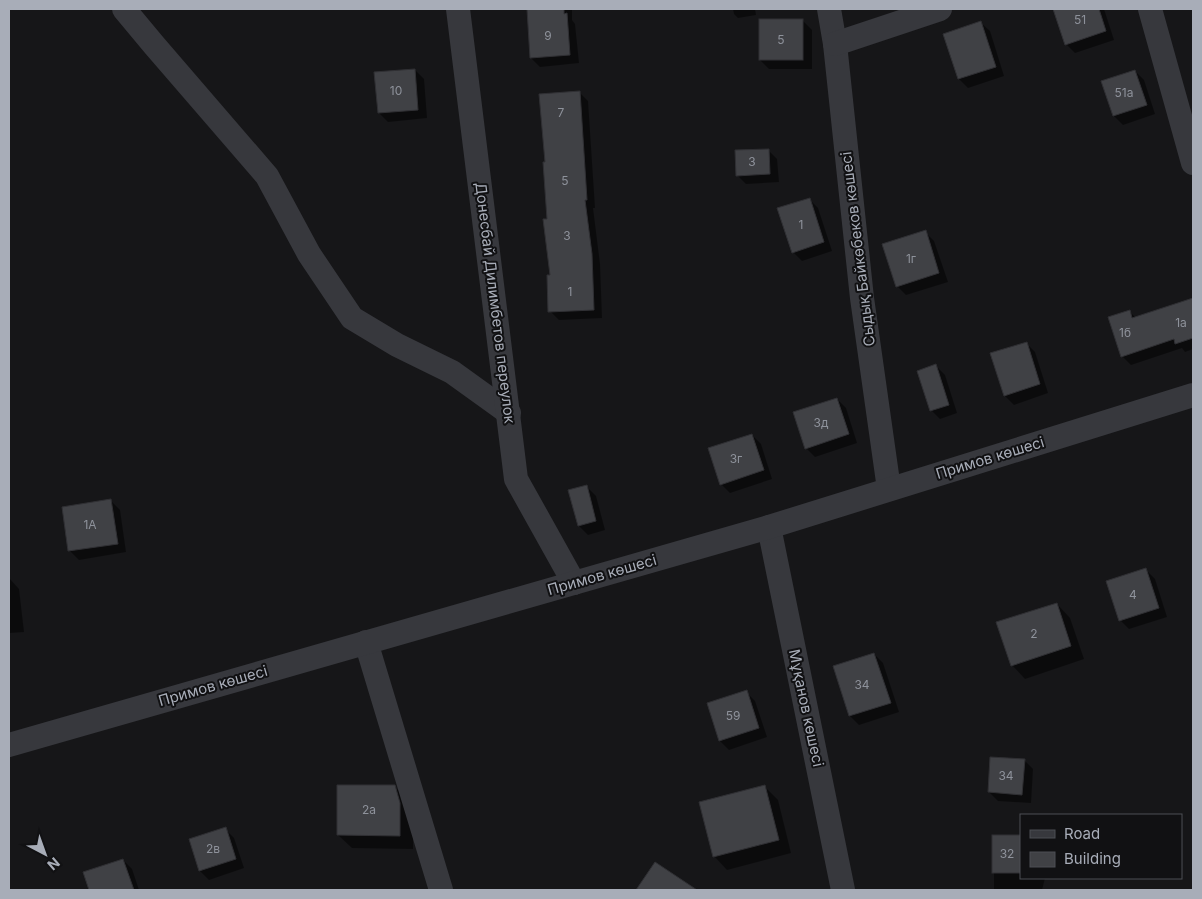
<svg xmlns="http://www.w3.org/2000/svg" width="1202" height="899" viewBox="0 0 1202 899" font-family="Inter,sans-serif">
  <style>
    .shadow { fill: #0007 }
    .building { fill: #404145; stroke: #303034 }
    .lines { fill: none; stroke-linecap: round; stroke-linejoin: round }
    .street { stroke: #37383d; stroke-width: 24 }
    .labels { text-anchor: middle; stroke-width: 4; stroke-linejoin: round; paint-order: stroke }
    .number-label { font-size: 12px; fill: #8e929b }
    .street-label { font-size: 15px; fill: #a8adb8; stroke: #111113 }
  </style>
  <rect width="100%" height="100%" fill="#161618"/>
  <g class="shadow">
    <polygon points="528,9 572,9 572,20 575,24 579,63 540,67 531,58"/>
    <polygon points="733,9 755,9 756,15 738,18 734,14"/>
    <polygon points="1055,9 1104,9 1114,40 1075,53 1066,44"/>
    <polygon points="803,21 812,30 812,69 769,69 760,60"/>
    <polygon points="981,23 990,31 1004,76 968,88 959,79 945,35"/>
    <polygon points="415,70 424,79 427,118 388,122 379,113"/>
    <polygon points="1135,71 1144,80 1155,114 1123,125 1114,116"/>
    <polygon points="579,92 588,101 595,208 593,208 600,264 602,318 559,320 550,311 552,276 546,163"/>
    <polygon points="768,150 777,159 779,182 746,184 737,175"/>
    <polygon points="809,199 818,208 832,251 802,261 793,252"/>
    <polygon points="925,232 934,241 948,282 906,295 897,286"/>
    <polygon points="1193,299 1193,349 1185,352 1182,348 1131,365 1122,356 1129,311 1136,318"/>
    <polygon points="1026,343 1035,352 1048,393 1014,405 1005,396 991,354"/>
    <polygon points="936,366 945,375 957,413 940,419 931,410"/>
    <polygon points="837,399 846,408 857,443 815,457 806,448"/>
    <polygon points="752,435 761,444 772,479 730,493 721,484"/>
    <polygon points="587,487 596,496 605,530 588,535 579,526"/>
    <polygon points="111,501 120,510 126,552 79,560 70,551 63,508"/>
    <polygon points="1146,570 1155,579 1167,617 1129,629 1120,620"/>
    <polygon points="9,578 19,589 24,632 9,633"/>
    <polygon points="1057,604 1070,618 1084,659 1025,679 1012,665"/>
    <polygon points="874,654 883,663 899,712 859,725 850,716 834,667"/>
    <polygon points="746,692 755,701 767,737 729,750 720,741 708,704"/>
    <polygon points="1024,760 1033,769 1031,803 998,801 989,792"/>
    <polygon points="394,786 408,800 413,818 413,849 352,848 338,835"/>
    <polygon points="764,786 778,800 791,853 727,870 714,856"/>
    <polygon points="225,829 234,838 244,868 209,880 200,871 191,840"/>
    <polygon points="994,836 1021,836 1021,878 1045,878 1042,890 994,890"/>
    <polygon points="123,860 132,869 139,890 91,890 85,873"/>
    <polygon points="655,864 692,888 694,890 638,890"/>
  </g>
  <g class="building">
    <polygon points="527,9 564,9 564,14 567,13 570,55 530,58"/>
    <polygon points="1053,9 1099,9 1106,31 1065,45"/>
    <rect x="759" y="19" width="44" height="41"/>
    <polygon points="981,21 996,67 958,79 943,34"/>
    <polygon points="415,69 418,110 378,113 374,72"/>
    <polygon points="1135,70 1147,105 1113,116 1101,81"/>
    <polygon points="580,91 587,200 585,200 592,254 594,310 548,312 547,275 550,275 543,219 547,219 543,162 545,162 539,94"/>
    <polygon points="769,149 770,174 736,176 735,150"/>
    <polygon points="810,198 824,242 792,253 777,208"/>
    <polygon points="926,230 939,273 896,287 882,244"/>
    <polygon points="1193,298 1193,338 1175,344 1174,339 1121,357 1108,317 1130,310 1132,318"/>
    <polygon points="1027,342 1040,384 1004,396 990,353"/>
    <polygon points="936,364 949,405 930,411 917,371"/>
    <polygon points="837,398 849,434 805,449 793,412"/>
    <polygon points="752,434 764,470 720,485 708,448"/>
    <polygon points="587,485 596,521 578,526 568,490"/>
    <polygon points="111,499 118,544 68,551 62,507"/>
    <polygon points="1146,568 1159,608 1119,621 1106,581"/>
    <polygon points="1057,603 1071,646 1011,666 996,622"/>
    <polygon points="874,653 891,703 849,716 833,666"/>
    <polygon points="747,690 759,728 719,741 707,703"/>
    <polygon points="990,757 1025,759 1022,795 988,792"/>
    <polygon points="337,785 395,785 400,803 400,836 337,835"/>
    <polygon points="765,785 779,840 713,857 699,802"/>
    <polygon points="226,827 236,859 199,871 189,839"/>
    <rect x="992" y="835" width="29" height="38"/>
    <polygon points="123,859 134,890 89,890 83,872"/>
    <polygon points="655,862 697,890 636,890"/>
  </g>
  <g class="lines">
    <g class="street">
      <polyline points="124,9 154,45 267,176 309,254 352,318 397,345 452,372 509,413"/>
      <polyline points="458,9 516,479 574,583"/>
      <polyline points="829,9 835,44 862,298 889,489"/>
      <polyline points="1150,9 1193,163"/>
      <polyline points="835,44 940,9"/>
      <polyline points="769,527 843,890"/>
      <polyline points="366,642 441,890"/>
      <polyline points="9,745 769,527 1193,395"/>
    </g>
  </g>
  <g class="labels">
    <g class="number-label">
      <text x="1080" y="24">51</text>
      <text x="548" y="40">9</text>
      <text x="781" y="44">5</text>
      <text x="396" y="95">10</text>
      <text x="1124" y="97">51а</text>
      <text x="561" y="117">7</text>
      <text x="752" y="166">3</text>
      <text x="565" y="185">5</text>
      <text x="801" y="229">1</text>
      <text x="567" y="240">3</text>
      <text x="911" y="263">1г</text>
      <text x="570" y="296">1</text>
      <text x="1181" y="327">1а</text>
      <text x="1125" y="337">1б</text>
      <text x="821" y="427">3д</text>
      <text x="736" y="463">3г</text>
      <text x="90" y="529">1А</text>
      <text x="1133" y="599">4</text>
      <text x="1034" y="638">2</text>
      <text x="862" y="689">34</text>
      <text x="733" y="720">59</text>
      <text x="1006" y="780">34</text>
      <text x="369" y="814">2а</text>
      <text x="213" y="853">2в</text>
      <text x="1007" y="858">32</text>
    </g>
    <g class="street-label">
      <text transform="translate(858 249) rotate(-97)" y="5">Сыдық Байкөбеков көшесі</text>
      <text transform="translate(495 303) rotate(83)" y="5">Донесбай Дилимбетов переулок</text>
      <text transform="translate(990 458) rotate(-17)" y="5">Примов көшесі</text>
      <text transform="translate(602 575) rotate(-16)" y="5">Примов көшесі</text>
      <text transform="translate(213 686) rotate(-16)" y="5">Примов көшесі</text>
      <text transform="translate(806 708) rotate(78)" y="5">Мұқанов көшесі</text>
    </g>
  </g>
  <rect width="1202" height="899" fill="none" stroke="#a8adb8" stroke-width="20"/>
  <rect x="1020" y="814" width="162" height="65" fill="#111113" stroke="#4d4f55"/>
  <rect x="1030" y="830" width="25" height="8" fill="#37383d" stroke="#4d4f55"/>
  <text x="1064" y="839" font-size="15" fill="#a8adb8">Road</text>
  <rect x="1030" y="852" width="25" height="15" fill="#404145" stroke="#4d4f55"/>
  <text x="1064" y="864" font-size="15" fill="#a8adb8">Building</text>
  <g transform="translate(45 854) rotate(139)" stroke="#111113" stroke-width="4" paint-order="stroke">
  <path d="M0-4L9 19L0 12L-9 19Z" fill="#a8adb8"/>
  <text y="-8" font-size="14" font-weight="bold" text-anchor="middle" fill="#a8adb8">N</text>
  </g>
</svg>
